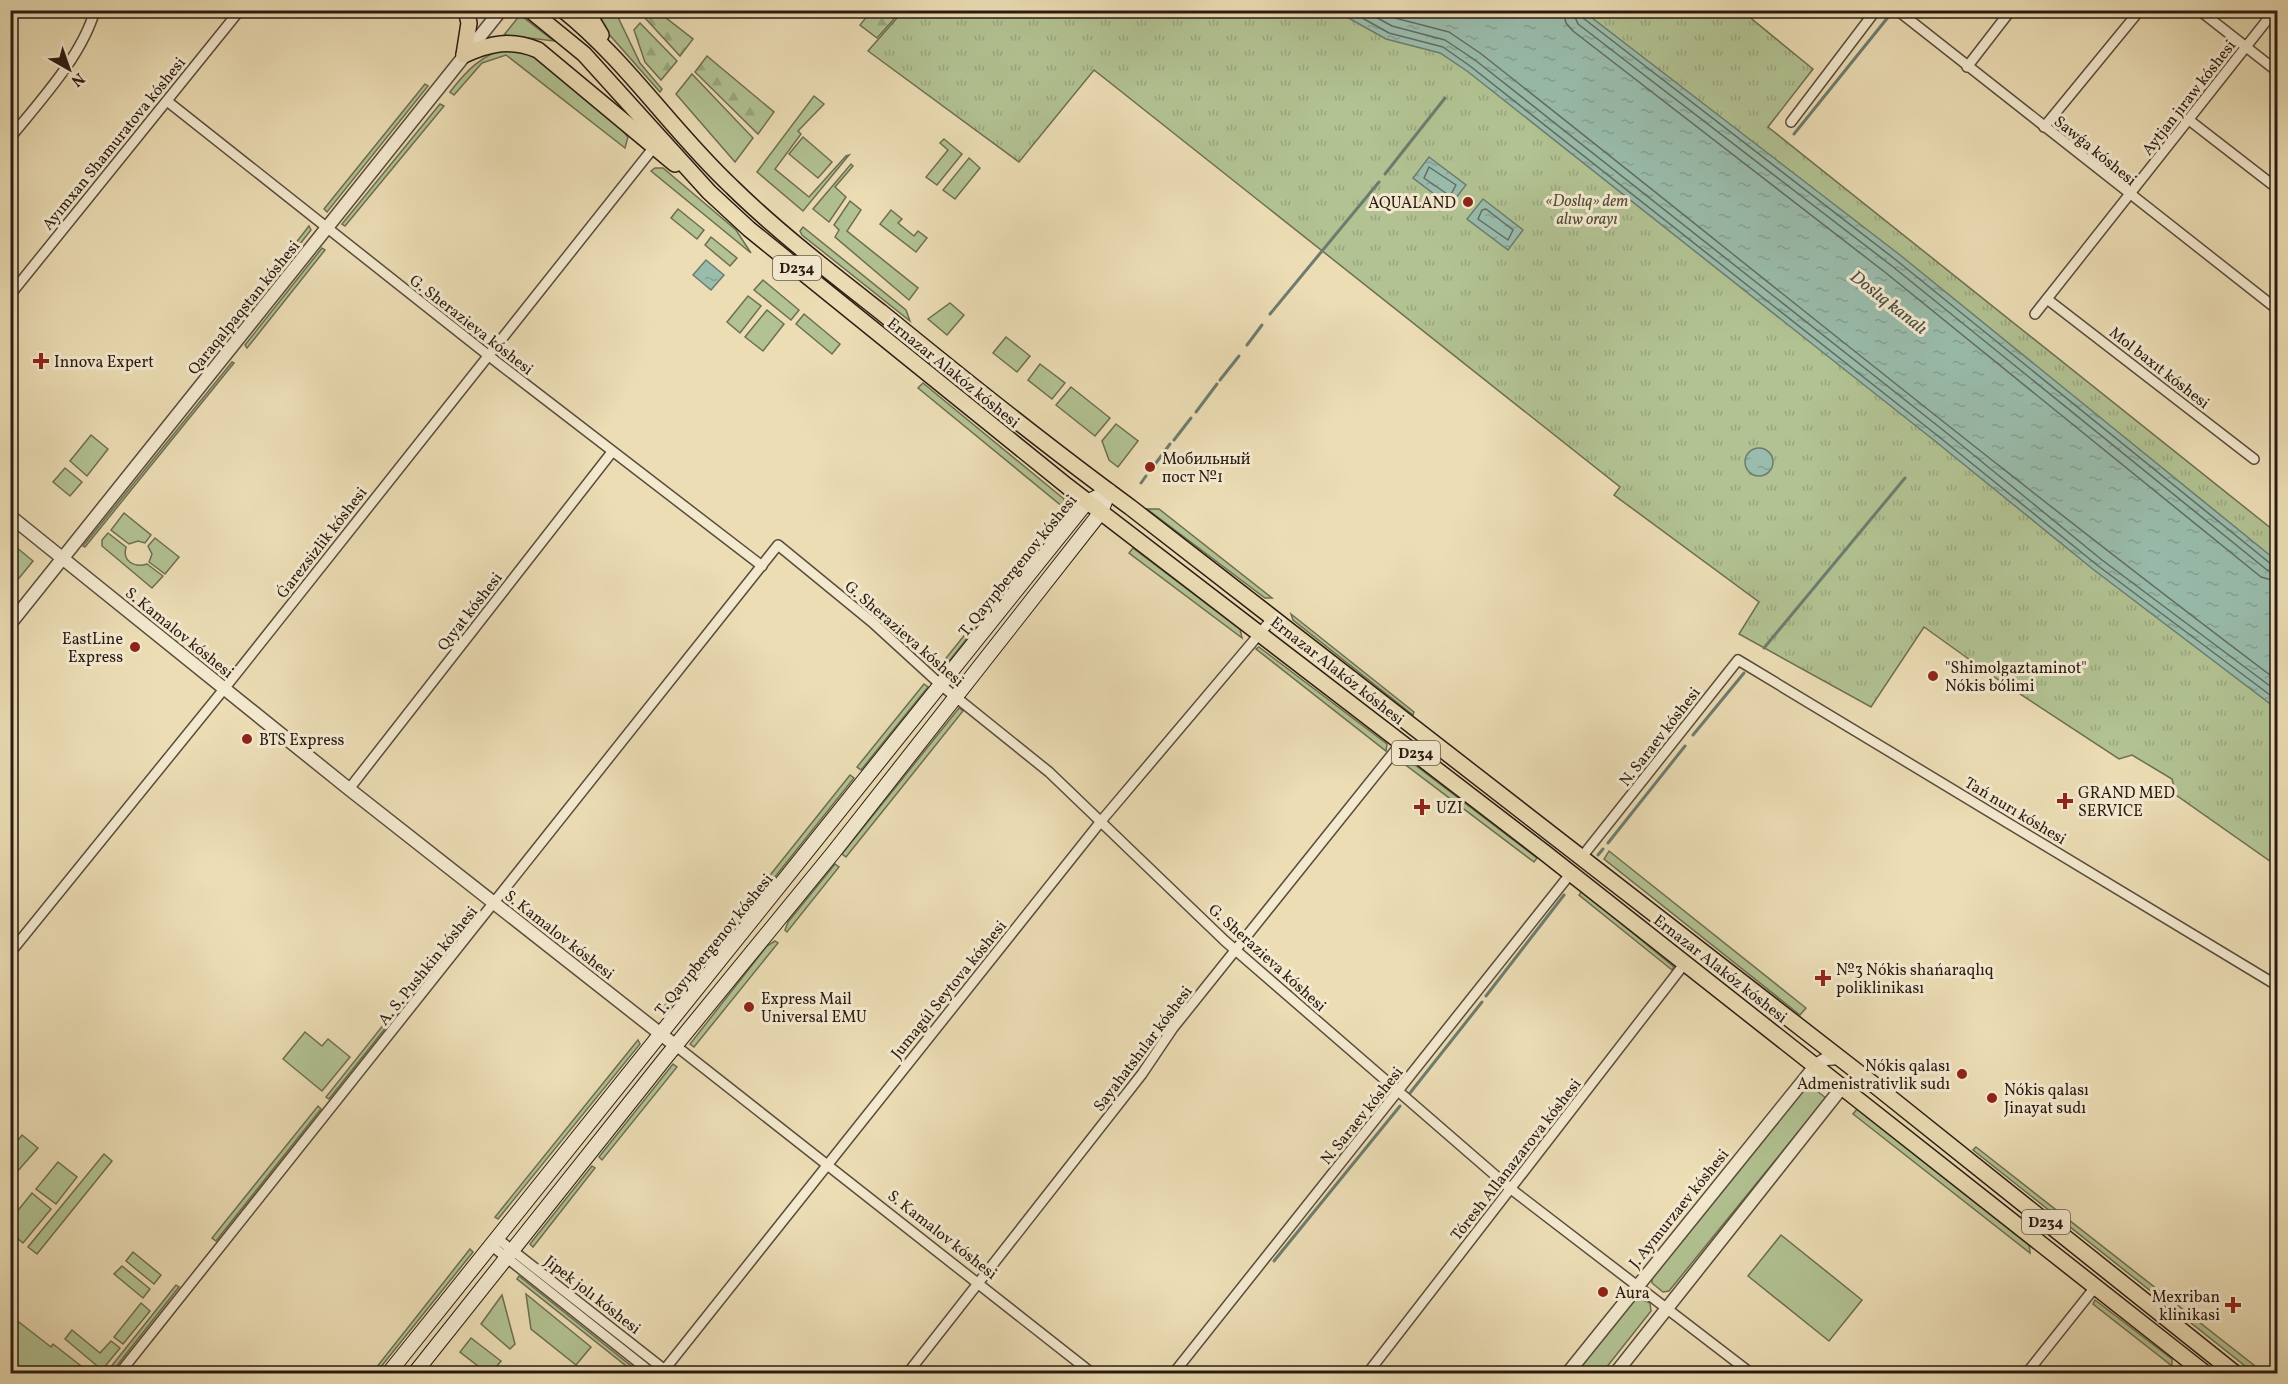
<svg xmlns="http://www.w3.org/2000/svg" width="2288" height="1384" viewBox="0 0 2288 1384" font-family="Vollkorn,serif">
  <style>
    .grass { fill: #b2c292; stroke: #6e6e52; stroke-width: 1.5 }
    .forest { fill: url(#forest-firs); stroke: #6e6e52; stroke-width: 1.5 }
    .park { fill: url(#park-tufts); stroke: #6e6e52; stroke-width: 1.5 }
    .water { fill: url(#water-ripples); stroke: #6d7c6f; stroke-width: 1.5 }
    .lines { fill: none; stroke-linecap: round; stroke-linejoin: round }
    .shore { stroke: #626c60; stroke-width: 1.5 }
    .stream { stroke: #6d7c6f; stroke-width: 3 }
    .minor-casing { stroke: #5a4c3c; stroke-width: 12 }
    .tertiary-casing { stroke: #5a4c3c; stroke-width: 15 }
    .secondary-casing { stroke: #2a1b13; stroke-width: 16 }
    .primary-casing { stroke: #2a1b13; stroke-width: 18 }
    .minor { stroke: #f3e9cf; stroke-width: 9 }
    .tertiary { stroke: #f3e9cf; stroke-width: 12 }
    .secondary { stroke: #f3e9cf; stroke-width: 14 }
    .primary { stroke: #ecddb5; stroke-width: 15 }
    .poi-dot { fill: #8f2418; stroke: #f3e9cf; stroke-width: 2 }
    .labels { text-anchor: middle; stroke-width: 6; stroke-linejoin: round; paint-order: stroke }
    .shield { fill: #f3e9cf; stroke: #66594b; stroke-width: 1.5 }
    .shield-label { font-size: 15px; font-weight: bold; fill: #2a1b13 }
    .street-label { font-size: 16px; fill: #2a1b13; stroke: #f3e9cf }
    .park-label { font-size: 16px; font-style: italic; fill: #534d39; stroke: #f3e9cf }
    .poi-label { font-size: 16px; fill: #2a1b13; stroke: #f3e9cf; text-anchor: start }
    .water-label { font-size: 18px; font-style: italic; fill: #4b4b41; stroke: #f3e9cf }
  </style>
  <defs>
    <pattern id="forest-firs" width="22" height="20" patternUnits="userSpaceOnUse" patternTransform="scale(1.5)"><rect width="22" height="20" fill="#b2c292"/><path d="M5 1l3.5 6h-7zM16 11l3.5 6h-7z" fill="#99a67d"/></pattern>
    <pattern id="park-tufts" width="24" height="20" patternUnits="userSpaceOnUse" patternTransform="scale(1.5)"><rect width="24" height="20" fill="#b2c292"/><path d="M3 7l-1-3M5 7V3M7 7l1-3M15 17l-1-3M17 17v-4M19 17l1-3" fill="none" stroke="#99a67d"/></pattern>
    <pattern id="water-ripples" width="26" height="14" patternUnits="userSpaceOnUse" patternTransform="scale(1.5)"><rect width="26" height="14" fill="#99bcac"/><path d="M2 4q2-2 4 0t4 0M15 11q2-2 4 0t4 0" fill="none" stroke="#84a193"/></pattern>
  </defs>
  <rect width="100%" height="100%" fill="#ecddb5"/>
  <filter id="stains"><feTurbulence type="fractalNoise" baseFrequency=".00333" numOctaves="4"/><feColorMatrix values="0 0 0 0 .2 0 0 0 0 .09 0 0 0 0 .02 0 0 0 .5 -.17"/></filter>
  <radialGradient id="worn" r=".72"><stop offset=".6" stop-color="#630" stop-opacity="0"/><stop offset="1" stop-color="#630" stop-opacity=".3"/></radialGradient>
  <g class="grass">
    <polygon points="594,11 615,11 640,63 662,89 660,92 607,32"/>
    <polygon points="520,15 554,41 504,35"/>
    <path d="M509 48 534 56 620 128 628 137 625 148 506 55 482 63 454 95 450 92C466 71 482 54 509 48Z"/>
    <polygon points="692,74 753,138 735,162 676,94"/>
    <polygon points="425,84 428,86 327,212 324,209"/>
    <polygon points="814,96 824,104 798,131 801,134 775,169 809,197 846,156 849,155 803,211 757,172"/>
    <polygon points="440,104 444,106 345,226 342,224"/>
    <polygon points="803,137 832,162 818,178 789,154"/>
    <polygon points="944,139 962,154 937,185 926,177 948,150 940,143"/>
    <polygon points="969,158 980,168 955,199 943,190"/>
    <polygon points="851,164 853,166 835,187 846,197 829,222 813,209"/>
    <polygon points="655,168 663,168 736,230 751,253 651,171"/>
    <polygon points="850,201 861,210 847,231 918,288 909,300 835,237 839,230 834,225"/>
    <polygon points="678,209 704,230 697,239 671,218"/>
    <polygon points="891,210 902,219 898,223 914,236 918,231 927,238 916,252 880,224"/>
    <polygon points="309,226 311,230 204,366 201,365"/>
    <polygon points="803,227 906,310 910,321 802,235 800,231"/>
    <polygon points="711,237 737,258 730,266 705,245"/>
    <polygon points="322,248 325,250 247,348 245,345"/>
    <polygon points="763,280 799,310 791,320 754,290"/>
    <polygon points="748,296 761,306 740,333 727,322"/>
    <polygon points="950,303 964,315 947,335 928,319"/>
    <polygon points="767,310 784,324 763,351 745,337"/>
    <polygon points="804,314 840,344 832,354 796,324"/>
    <polygon points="1006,337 1030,356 1017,372 993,353"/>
    <polygon points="232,362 234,363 85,547 83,546"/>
    <polygon points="1040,364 1065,383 1052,399 1028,380"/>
    <polygon points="923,383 1064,499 1063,507 918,388"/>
    <polygon points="1071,387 1110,418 1095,436 1056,405"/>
    <polygon points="1116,424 1138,441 1118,467 1109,460 1102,441"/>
    <polygon points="91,435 108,449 87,476 70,461"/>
    <polygon points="65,468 82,482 70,496 53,482"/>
    <polygon points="1147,509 1159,509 1272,598 1265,598"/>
    <polygon points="124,513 151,535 145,543 138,541 129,544 111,530"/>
    <path d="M108 533 126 547C122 561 134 568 147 564L163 576 152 588 102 546V540Z"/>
    <polygon points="155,538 179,557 165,574 149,562 152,554 148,546"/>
    <polygon points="11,543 33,561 11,588"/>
    <polygon points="1133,548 1240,629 1242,638 1129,553"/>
    <polygon points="1010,578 1009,585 946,665 943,662"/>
    <polygon points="1291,614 1414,712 1413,715 1293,620"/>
    <polygon points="1259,647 1387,744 1386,751 1256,649"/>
    <polygon points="924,684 928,687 861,770 857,767"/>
    <polygon points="959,708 963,711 846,857 842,854"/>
    <polygon points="1406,758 1537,858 1534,862 1399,760"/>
    <polygon points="850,775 854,778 751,907 747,904"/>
    <polygon points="1609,851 1806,1008 1800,1015 1604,859"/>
    <polygon points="835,864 839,867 787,932 785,930 788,922"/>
    <polygon points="1582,891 1674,967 1672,970 1579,895"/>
    <polygon points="739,914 743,917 665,1013 661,1010"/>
    <polygon points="469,917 473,920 405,1003 402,1001"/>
    <polygon points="775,941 778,943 694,1047 690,1044 767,946"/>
    <polygon points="396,1009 399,1011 329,1099 326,1097"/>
    <polygon points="305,1032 322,1046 328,1039 350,1057 322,1091 283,1059"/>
    <polygon points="638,1040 640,1044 498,1219 495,1217"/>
    <polygon points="673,1064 677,1067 602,1160 599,1157"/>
    <polygon points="1808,1084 1826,1098 1669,1291 1663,1292 1652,1283 1652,1277"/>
    <polygon points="318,1106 321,1109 216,1241 212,1238"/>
    <polygon points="1857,1109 2029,1244 2030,1253 1853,1114"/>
    <polygon points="22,1135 38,1148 16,1173 11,1168 17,1157 11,1149"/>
    <polygon points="1976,1147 2264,1373 2254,1373 1973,1150"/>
    <polygon points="104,1154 112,1161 37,1254 28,1247"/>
    <polygon points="58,1162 77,1177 56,1204 36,1189"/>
    <polygon points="592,1166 595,1168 533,1247 530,1244"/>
    <polygon points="32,1193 51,1209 23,1243 11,1233 11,1219"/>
    <polygon points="1781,1235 1862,1300 1829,1341 1748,1276"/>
    <polygon points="470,1249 473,1252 376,1373 372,1373"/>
    <polygon points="133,1252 161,1275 154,1284 126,1261"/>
    <polygon points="122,1266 150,1289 143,1298 114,1274"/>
    <polygon points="519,1276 640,1373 635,1373 517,1279"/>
    <polygon points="176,1285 179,1287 111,1373 106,1373"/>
    <polygon points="526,1294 591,1347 576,1365 531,1329"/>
    <polygon points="502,1295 515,1344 510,1349 481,1324"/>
    <polygon points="1636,1297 1650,1303 1651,1311 1602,1373 1575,1374"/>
    <polygon points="2095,1300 2172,1359 2172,1366 2093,1304"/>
    <polygon points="141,1303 150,1311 123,1344 114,1337"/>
    <polygon points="15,1319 51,1347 53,1344 90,1373 11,1373 11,1324"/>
    <polygon points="72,1330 100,1353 111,1341 120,1348 102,1370 65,1339"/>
    <polygon points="471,1338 501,1361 491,1373 487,1373 460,1352"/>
  </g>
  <g class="forest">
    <polygon points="652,10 657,11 693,39 680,56 645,18"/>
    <polygon points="872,10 901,10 901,11 877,38 860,25"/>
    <polygon points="640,23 677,61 661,80 645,62 634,30"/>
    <polygon points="707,56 774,112 758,134 695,72"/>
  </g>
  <polygon class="park" points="904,10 1742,11 1813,69 1768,127 2277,533 2277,866 2176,795 2172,779 2132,755 2119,759 1991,675 1924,627 1871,707 1739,634 1759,602 1614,495 1620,487 1094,70 1019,162 868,51"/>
  <g class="water">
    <polygon points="1336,11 1583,11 1900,255 2277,561 2277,709 2094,570 1935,441 1467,71 1440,53 1386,39"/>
    <polygon points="1429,157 1466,185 1450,206 1413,178"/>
    <polygon points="1483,199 1523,230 1508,250 1467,219"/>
    <polygon points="706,260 724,275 711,290 693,275"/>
    <circle cx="1759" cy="462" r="14"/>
  </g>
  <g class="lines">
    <g class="shore">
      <polyline points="1348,10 1389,33 1443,47 1470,66 1938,436 2097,565 2278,701"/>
      <polyline points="1363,10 1392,26 1445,40 1475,60 1943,430 2102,560 2278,692"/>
      <path d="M1381 10 1395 18 1449 32 1480 53C1745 262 2007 477 2278 681"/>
      <polyline points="1563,10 1566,23 1573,31 1886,273 2261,577 2278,582"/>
      <polyline points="1572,10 1578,24 1892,266 2267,570 2278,573"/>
      <polyline points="1580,10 1583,18 1896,260 2271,564 2278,566"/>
      <polygon points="1429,167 1456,185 1450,196 1424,178"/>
      <polygon points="1486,209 1513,230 1508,240 1478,219 1482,210"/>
    </g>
    <g class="stream">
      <polyline points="1794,134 1889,16"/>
      <polyline points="1385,174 1445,98"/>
      <polyline points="1270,314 1379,182"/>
      <polyline points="1247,345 1262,325"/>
      <polyline points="1220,380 1239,356"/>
      <polyline points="1196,412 1217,384"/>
      <polyline points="1174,440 1191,418"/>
      <polyline points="1150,471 1170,444"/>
      <polyline points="1141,483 1146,476"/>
      <polyline points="1764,648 1905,478"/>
      <polyline points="1693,735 1744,673"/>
      <polyline points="1608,843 1685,746"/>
      <polyline points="1598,855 1603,849"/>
      <polyline points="1486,996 1564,895"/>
      <polyline points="1410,1093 1482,1002"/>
      <polyline points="1274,1261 1400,1106"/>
    </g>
    <defs>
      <g id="minor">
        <polyline points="1897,10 2278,310"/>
        <polyline points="2199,10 2278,72"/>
        <polyline points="1967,67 2011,10"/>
        <polyline points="167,101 498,363 762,566"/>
        <polyline points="2189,120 2278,189"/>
        <polyline points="1791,122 1876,10"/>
        <polyline points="2044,127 2140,10"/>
        <path d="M10 138C40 101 82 56 95 10"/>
        <polyline points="10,295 240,10"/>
        <polyline points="2047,299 2254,459"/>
        <polyline points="2035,314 2275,10"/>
        <polyline points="349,789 612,452"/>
        <polyline points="1581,858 1738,660 2278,986"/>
        <polyline points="10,953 224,689 654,147 654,143"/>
        <polyline points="676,1046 1093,1374"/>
        <polyline points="498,1239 670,1374"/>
        <polyline points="492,1246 653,1374"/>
        <polyline points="665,1369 1102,820 1272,619"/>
        <polyline points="119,1374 778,545 872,622 942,686 1049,772 1225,941 1511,1189 1752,1374"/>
        <polyline points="907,1374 1142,1074 1173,1028 1402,742"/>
        <polyline points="1173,1374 1571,873"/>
        <polyline points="1367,1374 1685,963"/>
        <polyline points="2026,1374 2096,1286"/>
      </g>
      <g id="tertiary">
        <polyline points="10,516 349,789 676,1046"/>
        <polyline points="10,624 501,10"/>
        <polyline points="1567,1374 1816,1065 1826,1059 1839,1058"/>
        <polyline points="1615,1374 1843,1086"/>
      </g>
      <g id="secondary">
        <polyline points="388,1374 1087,502 1109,491"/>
        <polyline points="414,1374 667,1056 833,853 1101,512 1109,491"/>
      </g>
      <g id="primary">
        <polyline points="530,10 584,54 709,192 749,229 1067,486 1545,853 2206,1374"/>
        <path d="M563 10C628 62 672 131 732 187 778 232 830 272 881 312 963 379 1045 445 1130 507L1877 1087 2236 1374"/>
        <polyline points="586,10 601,35"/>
        <path d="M464 55C491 43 510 39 538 50L675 164"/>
        <polyline points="464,55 469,23 466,10"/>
      </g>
    </defs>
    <use href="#minor" class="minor-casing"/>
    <use href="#tertiary" class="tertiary-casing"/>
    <use href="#secondary" class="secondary-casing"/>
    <use href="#primary" class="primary-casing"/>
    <use href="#minor" class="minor"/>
    <use href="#tertiary" class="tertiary"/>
    <use href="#secondary" class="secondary"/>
    <use href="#primary" class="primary"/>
  </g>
  <g class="poi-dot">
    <circle cx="1468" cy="202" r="6"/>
    <path d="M38 352h6v6h6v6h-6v6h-6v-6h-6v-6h6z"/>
    <circle cx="1150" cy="467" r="6"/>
    <circle cx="135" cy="647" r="6"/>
    <circle cx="1933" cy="676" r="6"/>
    <circle cx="247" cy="739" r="6"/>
    <path d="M2062 792h6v6h6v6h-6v6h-6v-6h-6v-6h6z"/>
    <path d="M1419 798h6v6h6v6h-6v6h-6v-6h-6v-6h6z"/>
    <path d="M1820 969h6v6h6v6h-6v6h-6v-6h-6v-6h6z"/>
    <circle cx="749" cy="1007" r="6"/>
    <circle cx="1962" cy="1074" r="6"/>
    <circle cx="1992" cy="1098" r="6"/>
    <circle cx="1603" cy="1292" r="6"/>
    <path d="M2230 1296h6v6h6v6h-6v6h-6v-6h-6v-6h6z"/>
  </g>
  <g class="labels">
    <g class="shield">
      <rect x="773" y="256" width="48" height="24" rx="4.5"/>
      <rect x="1392" y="741" width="48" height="24" rx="4.5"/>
      <rect x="2022" y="1210" width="48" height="24" rx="4.5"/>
    </g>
    <g class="shield-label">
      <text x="797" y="273">D234</text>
      <text x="1416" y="758">D234</text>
      <text x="2046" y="1227">D234</text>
    </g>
    <g class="street-label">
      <text transform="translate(2188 97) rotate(-52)" y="6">Aytjan jıraw kóshesi</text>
      <text transform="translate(113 143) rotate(-51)" y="6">Ayımxan Shamuratova kóshesi</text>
      <text transform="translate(2096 150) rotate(39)" y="6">Sawǵa kóshesi</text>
      <text transform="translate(243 307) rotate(-51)" y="6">Qaraqalpaqstan kóshesi</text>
      <text transform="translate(472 324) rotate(38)" y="6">G. Sherazieva kóshesi</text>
      <text transform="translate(2160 367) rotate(38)" y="6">Mol baxıt kóshesi</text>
      <text transform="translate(954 372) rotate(39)" y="6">Ernazar Alakóz kóshesi</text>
      <text transform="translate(321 542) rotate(-52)" y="6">Ǵarezsizlik kóshesi</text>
      <text transform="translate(1017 565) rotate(-51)" y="6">T. Qayıpbergenov kóshesi</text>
      <text transform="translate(469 611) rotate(-52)" y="6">Qıyat kóshesi</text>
      <text transform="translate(180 632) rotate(39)" y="6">S. Kamalov kóshesi</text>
      <text transform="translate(905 633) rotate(41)" y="6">G. Sherazieva kóshesi</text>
      <text transform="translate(1338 670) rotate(38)" y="6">Ernazar Alakóz kóshesi</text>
      <text transform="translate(1659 736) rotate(-52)" y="6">N. Saraev kóshesi</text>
      <text transform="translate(2016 810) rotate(31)" y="6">Tań nurı kóshesi</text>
      <text transform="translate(560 934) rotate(38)" y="6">S. Kamalov kóshesi</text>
      <text transform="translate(713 944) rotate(-51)" y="6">T. Qayıpbergenov kóshesi</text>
      <text transform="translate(1268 957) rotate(42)" y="6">G. Sherazieva kóshesi</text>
      <text transform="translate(427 965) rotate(-51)" y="6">A. S. Pushkin kóshesi</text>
      <text transform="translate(1721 968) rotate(38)" y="6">Ernazar Alakóz kóshesi</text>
      <text transform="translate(948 989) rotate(-51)" y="6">Jumagúl Seytova kóshesi</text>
      <text transform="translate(1142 1048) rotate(-53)" y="6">Sayahatshılar kóshesi</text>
      <text transform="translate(1361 1115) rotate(-51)" y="6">N. Saraev kóshesi</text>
      <text transform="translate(1515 1159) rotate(-52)" y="6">Tóresh Allanazarova kóshesi</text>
      <text transform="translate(1678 1208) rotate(-51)" y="6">J. Aymurzaev kóshesi</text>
      <text transform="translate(943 1234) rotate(38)" y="6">S. Kamalov kóshesi</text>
      <text transform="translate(593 1294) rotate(38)" y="6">Jipek jolı kóshesi</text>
    </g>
    <g class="park-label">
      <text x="1587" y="206">«Doslıq» dem<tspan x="1587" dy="18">alıw orayı</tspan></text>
    </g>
    <g class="poi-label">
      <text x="1456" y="208" text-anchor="end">AQUALAND</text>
      <text x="54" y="367">Innova Expert</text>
      <text x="1162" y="464">Мобильный<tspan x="1162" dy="18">пост №1</tspan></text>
      <text x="123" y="644" text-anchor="end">EastLine<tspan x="123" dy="18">Express</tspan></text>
      <text x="1945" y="673">"Shimolgaztaminot"<tspan x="1945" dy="18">Nókis bólimi</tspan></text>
      <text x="259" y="745">BTS Express</text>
      <text x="2078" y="798">GRAND MED<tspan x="2078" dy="18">SERVICE</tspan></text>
      <text x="1436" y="813">UZI</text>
      <text x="1836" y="975">№3 Nókis shańaraqlıq<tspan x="1836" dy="18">poliklinikası</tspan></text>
      <text x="761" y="1004">Express Mail<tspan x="761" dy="18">Universal EMU</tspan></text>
      <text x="1950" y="1071" text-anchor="end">Nókis qalası<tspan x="1950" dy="18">Admenistrativlik sudı</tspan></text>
      <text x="2004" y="1095">Nókis qalası<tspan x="2004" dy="18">Jinayat sudı</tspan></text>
      <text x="1615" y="1298">Aura</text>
      <text x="2220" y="1302" text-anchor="end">Mexriban<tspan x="2220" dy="18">klinikasi</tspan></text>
    </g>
    <g class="water-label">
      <text transform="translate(1889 302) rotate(38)" y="6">Doslıq kanalı</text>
    </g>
  </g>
  <rect width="2288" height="1384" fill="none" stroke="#ecddb5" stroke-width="36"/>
  <rect x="12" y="12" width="2264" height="1360" fill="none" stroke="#2a1b13" stroke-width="3"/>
  <rect x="18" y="18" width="2252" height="1348" fill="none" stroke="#2a1b13" stroke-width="1.5"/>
  <g transform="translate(69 69) rotate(140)" stroke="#f3e9cf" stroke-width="4.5" paint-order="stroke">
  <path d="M0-4.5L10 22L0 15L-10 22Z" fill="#2a1b13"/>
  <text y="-9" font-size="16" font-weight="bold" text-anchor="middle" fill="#2a1b13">N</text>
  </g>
  <rect width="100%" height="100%" filter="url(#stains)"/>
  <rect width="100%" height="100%" fill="url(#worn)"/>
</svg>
